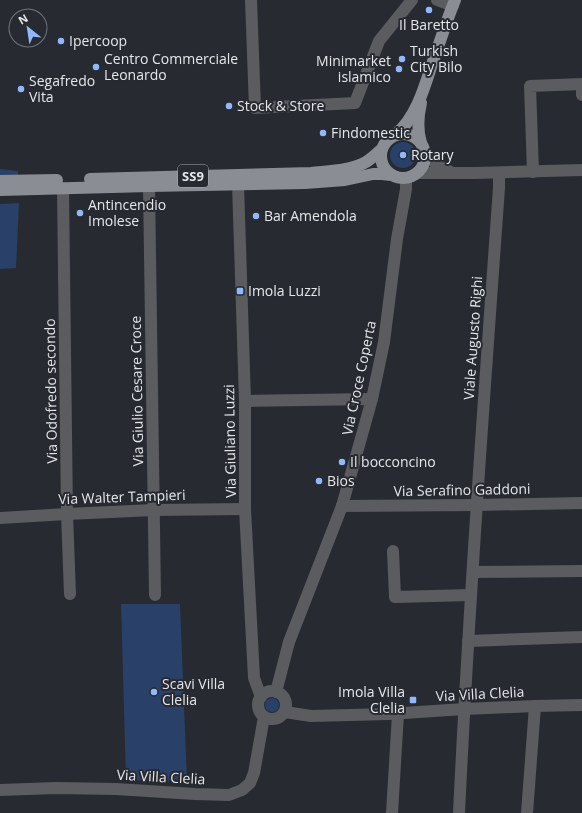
<svg xmlns="http://www.w3.org/2000/svg" width="582" height="813" viewBox="0 0 582 813" font-family="'Open Sans',sans-serif">
  <style>
    .green { fill: #294069 }
    .lines { fill: none; stroke-linecap: round; stroke-linejoin: round }
    .minor { stroke: #5a5c5f; stroke-width: 12 }
    .major { stroke: #8a8d93; stroke-width: 12 }
    .poi-dot { fill: #90b8fd; stroke: #272a30; stroke-width: 1.5 }
    .labels { text-anchor: middle; stroke-width: 4; stroke-linejoin: round; paint-order: stroke }
    .shield { fill: #272a30; stroke: #abaeb2; stroke-width: 1 }
    .shield-label { font-size: 13px; font-weight: bold; fill: #e4e6ea }
    .poi-label { font-size: 14px; fill: #e4e6ea; stroke: #272a30; text-anchor: start }
    .street-label { font-size: 14px; fill: #e4e6ea; stroke: #272a30 }
  </style>
  <rect width="100%" height="100%" fill="#272a30"/>
  <g class="green">
    <circle cx="403" cy="155" r="13"/>
    <polygon points="0,169 18,171 18,176 0,176"/>
    <polygon points="19,203 16,268 0,269 0,204"/>
    <polygon points="121,604 180,604 187,782 126,780"/>
    <circle cx="272" cy="705" r="7"/>
  </g>
  <g class="lines">
    <g class="minor">
      <polyline points="251,0 255,108 355,103 379,41 412,0"/>
      <polyline points="437,0 453,6"/>
      <path d="M425 154C433 162 441 168 451 172"/>
      <polyline points="533,172 530,86 582,84 582,95"/>
      <polyline points="417,173 475,173 582,170"/>
      <polyline points="238,184 245,401 245,509 254,678 261,697"/>
      <polyline points="149,186 155,595"/>
      <polyline points="63,188 67,514 70,594"/>
      <polyline points="245,401 372,399"/>
      <polyline points="342,506 476,505 582,503"/>
      <polyline points="0,518 67,514 154,510 245,509"/>
      <polyline points="393,551 395,597 471,595"/>
      <polyline points="473,572 582,571"/>
      <polyline points="468,641 582,637"/>
      <circle cx="272" cy="705" r="14"/>
      <polyline points="276,692 289,642 342,506 372,399 384,342 397,239 406,189 406,178"/>
      <polyline points="285,712 311,716 389,714 464,709 535,706 582,705"/>
      <polyline points="0,790 56,788 116,789 195,794 229,795 242,790 250,783 254,773 264,717"/>
      <polyline points="392,813 398,714"/>
      <path d="M459 813C469 604 484 396 499 188V173"/>
      <polyline points="527,813 535,706"/>
    </g>
    <g class="major">
      <path d="M421 103C418 116 417 130 421 143"/>
      <circle cx="403" cy="156" r="22"/>
      <path d="M396 134C415 119 424 89 431 67 439 45 446 22 455 0"/>
      <path d="M90 179 311 173C329 171 350 171 366 162 371 159 376 154 381 150"/>
      <polyline points="0,181 57,180"/>
      <polyline points="0,190 149,186 305,183 345,180 373,174 382,174 391,175"/>
    </g>
  </g>
  <g class="poi-dot">
    <circle cx="429" cy="10" r="4"/>
    <circle cx="61" cy="41" r="4"/>
    <circle cx="402" cy="59" r="4"/>
    <circle cx="96" cy="67" r="4"/>
    <circle cx="399" cy="69" r="4"/>
    <circle cx="21" cy="89" r="4"/>
    <circle cx="229" cy="106" r="4"/>
    <circle cx="323" cy="133" r="4"/>
    <circle cx="403" cy="155" r="4"/>
    <circle cx="80" cy="213" r="4"/>
    <circle cx="256" cy="216" r="4"/>
    <rect x="236" y="287" width="8" height="8" rx="2"/>
    <circle cx="342" cy="462" r="4"/>
    <circle cx="319" cy="481" r="4"/>
    <circle cx="154" cy="692" r="4"/>
    <rect x="409" y="696" width="8" height="8" rx="2"/>
  </g>
  <g class="labels">
    <rect class="shield" x="178" y="165" width="30" height="22" rx="3"/>
    <g class="shield-label">
      <text x="193" y="181">SS9</text>
    </g>
    <g class="poi-label">
      <text x="429" y="30" text-anchor="middle">Il Baretto</text>
      <text x="69" y="46">Ipercoop</text>
      <text x="410" y="56">Turkish<tspan x="410" dy="16">City Bilo</tspan></text>
      <text x="104" y="64">Centro Commerciale<tspan x="104" dy="16">Leonardo</tspan></text>
      <text x="391" y="66" text-anchor="end">Minimarket<tspan x="391" dy="16">islamico</tspan></text>
      <text x="29" y="86">Segafredo<tspan x="29" dy="16">Vita</tspan></text>
      <text x="237" y="111">Stock &amp; Store</text>
      <text x="331" y="138">Findomestic</text>
      <text x="411" y="160">Rotary</text>
      <text x="88" y="210">Antincendio<tspan x="88" dy="16">Imolese</tspan></text>
      <text x="264" y="221">Bar Amendola</text>
      <text x="248" y="296">Imola Luzzi</text>
      <text x="350" y="467">Il bocconcino</text>
      <text x="327" y="486">Bios</text>
      <text x="162" y="689">Scavi Villa<tspan x="162" dy="16">Clelia</tspan></text>
      <text x="405" y="697" text-anchor="end">Imola Villa<tspan x="405" dy="16">Clelia</tspan></text>
    </g>
    <g class="street-label">
      <text transform="translate(473 338) rotate(-86)" y="5">Viale Augusto Righi</text>
      <text transform="translate(359 378) rotate(-78)" y="5">Via Croce Coperta</text>
      <text transform="translate(51 391) rotate(-91)" y="5">Via Odofredo secondo</text>
      <text transform="translate(137 391) rotate(-91)" y="5">Via Giulio Cesare Croce</text>
      <text transform="translate(230 441) rotate(-91)" y="5">Via Giuliano Luzzi</text>
      <text transform="translate(462 490) rotate(-1)" y="5">Via Serafino Gaddoni</text>
      <text transform="translate(122 497) rotate(-2)" y="5">Via Walter Tampieri</text>
      <text transform="translate(480 694) rotate(-3)" y="5">Via Villa Clelia</text>
      <text transform="translate(161 777) rotate(3)" y="5">Via Villa Clelia</text>
    </g>
  </g>
  <g transform="translate(28 28) rotate(330)"><circle r="19" fill="#272a30" stroke="#73757a"/>
  <path d="M0-3L7 15L0 10L-7 15Z" fill="#90b8fd"/>
  <text y="-6" font-size="11" font-weight="bold" text-anchor="middle" fill="#e4e6ea">N</text>
  </g>
</svg>
